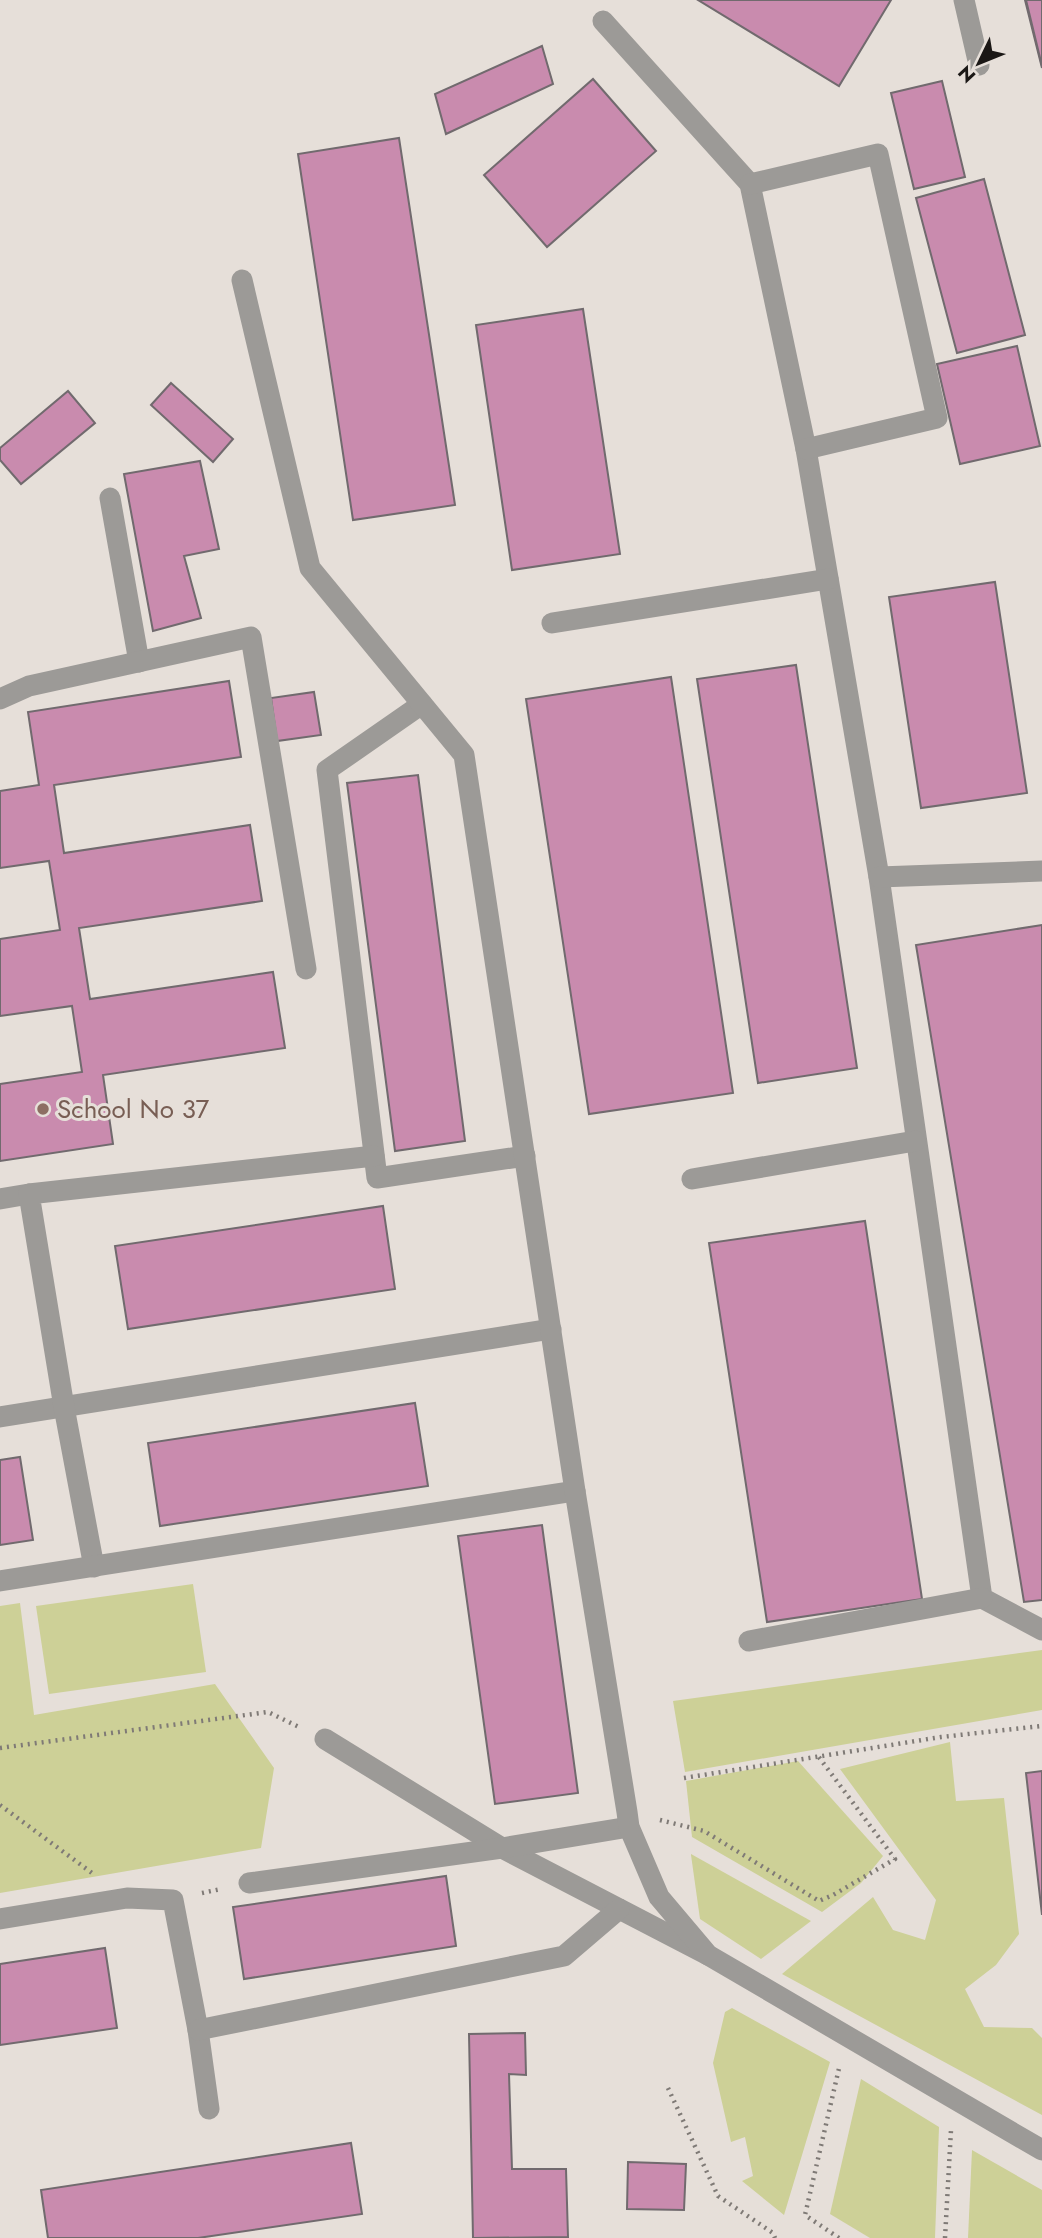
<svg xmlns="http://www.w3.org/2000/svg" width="1042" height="2238" viewBox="0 0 1042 2238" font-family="Jost,sans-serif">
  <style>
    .green { fill: #cdd097 }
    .building { fill: #c98bae; stroke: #716a6e; stroke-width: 2 }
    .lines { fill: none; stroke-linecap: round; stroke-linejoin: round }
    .path { stroke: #7f7a76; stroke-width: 4.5; stroke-dasharray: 2 5; stroke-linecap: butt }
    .lane { stroke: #9c9a97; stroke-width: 21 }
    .street { stroke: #9c9a97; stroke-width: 21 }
    .education-dot { fill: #8d6e63; stroke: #e6dfd9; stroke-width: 2.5 }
    .labels { text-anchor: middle; stroke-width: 6; stroke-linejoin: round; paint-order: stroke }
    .education-label { font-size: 26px; fill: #785e54; stroke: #e6dfd9; text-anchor: start }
  </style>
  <rect width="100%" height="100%" fill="#e6dfd9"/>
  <g class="green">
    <polygon points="193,1584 206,1672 49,1694 36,1606"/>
    <polygon points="20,1603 34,1715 215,1684 274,1768 261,1848 0,1893 0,1606"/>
    <polygon points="1042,1650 1042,1710 685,1772 673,1701"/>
    <polygon points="950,1742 956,1801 1004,1798 1019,1934 996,1965 965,1989 984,2027 1032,2028 1042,2038 1042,2115 782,1974 873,1897 893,1930 925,1940 936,1900 840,1769"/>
    <polygon points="798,1761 883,1856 861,1883 822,1912 692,1837 686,1781"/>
    <polygon points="691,1855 691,1854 811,1921 761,1959 700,1919"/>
    <polygon points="732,2008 830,2062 784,2215 742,2181 753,2176 745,2137 731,2142 713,2063 725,2012"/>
    <polygon points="861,2079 939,2127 935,2238 870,2238 830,2214"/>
    <polygon points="972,2150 1042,2190 1042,2238 968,2238"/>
  </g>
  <g class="building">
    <polygon points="698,0 891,0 839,86"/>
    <polygon points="1025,0 1042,0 1042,68"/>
    <polygon points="1026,0 1042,0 1042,66"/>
    <polygon points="542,46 553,84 446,134 435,94"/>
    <polygon points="593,79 656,151 547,247 484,175"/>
    <polygon points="942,81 965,177 914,189 891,93"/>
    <polygon points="399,138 455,505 353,520 298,154"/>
    <polygon points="984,179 1025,335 957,353 916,198"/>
    <polygon points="583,309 620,554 512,570 476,325"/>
    <polygon points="1017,346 1040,446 960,464 937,364"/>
    <polygon points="171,383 233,439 213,462 151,405"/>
    <polygon points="68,391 95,423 21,484 0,460 0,448"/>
    <polygon points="200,461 219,549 184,556 201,618 153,631 124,474"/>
    <polygon points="995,582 1027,793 921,808 889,597"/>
    <polygon points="796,665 857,1068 758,1083 697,679"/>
    <polygon points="671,677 733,1093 589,1114 526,699"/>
    <polygon points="229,681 241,757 54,785 64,853 250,825 262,901 79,928 90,999 273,972 285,1048 103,1075 113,1144 0,1161 0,1084 82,1072 72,1006 0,1016 0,939 60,930 49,861 0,868 0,791 39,785 28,712"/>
    <polygon points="314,692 321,735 277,741 271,698"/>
    <polygon points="418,775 465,1141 395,1151 347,783"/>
    <polygon points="1042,925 1042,1600 1024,1602 916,945"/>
    <polygon points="383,1206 395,1289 128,1329 115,1246"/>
    <polygon points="865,1221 922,1599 767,1622 709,1243"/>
    <polygon points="415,1403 428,1486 160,1526 148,1443"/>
    <polygon points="20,1457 33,1540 0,1545 0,1460"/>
    <polygon points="542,1525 578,1793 495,1804 458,1536"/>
    <polygon points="1042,1771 1042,1915 1026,1773"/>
    <polygon points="446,1876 456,1946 244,1979 233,1907"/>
    <polygon points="105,1948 117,2028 0,2045 0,1964"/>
    <polygon points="525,2033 526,2075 509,2074 512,2169 566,2169 568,2237 473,2238 469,2034"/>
    <polygon points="351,2143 362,2214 198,2238 48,2238 41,2190"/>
    <polygon points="628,2162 686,2164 684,2210 627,2209"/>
  </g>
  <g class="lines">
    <g class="path">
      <polyline points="0,1748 268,1712 299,1727"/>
      <polyline points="684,1778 941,1737 1042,1726"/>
      <polyline points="0,1805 92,1873"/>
      <polyline points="660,1820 704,1831 819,1901 833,1895 895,1859 818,1756"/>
      <polyline points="202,1893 221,1889"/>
      <polyline points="668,2088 718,2196 773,2233 775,2238"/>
      <polyline points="839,2238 805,2215 840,2064"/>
      <polyline points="945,2238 951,2130"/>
    </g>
    <g class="lane">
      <polyline points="964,0 979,65"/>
      <polyline points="603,21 750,184 806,449 879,877 982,1598 1042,1630"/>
      <polyline points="750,184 878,154 937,418 806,449"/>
      <polyline points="110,498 139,662"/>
      <polyline points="552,623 828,579"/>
      <polyline points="0,699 29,686 251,637 306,969"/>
      <polyline points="422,704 327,770 377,1178 525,1156"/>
      <polyline points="879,877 1042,871"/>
      <polyline points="692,1179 915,1141"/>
      <polyline points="0,1199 29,1194"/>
      <polyline points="0,1417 551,1329"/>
      <polyline points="94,1567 64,1407 29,1194 374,1156"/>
      <polyline points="0,1581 575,1491"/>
      <polyline points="749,1641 982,1598"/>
      <polyline points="325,1739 502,1848 708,1955"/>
      <polyline points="249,1883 502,1848 629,1827"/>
      <polyline points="0,1919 127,1898 173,1900 198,2030 209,2109"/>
      <polyline points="198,2030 564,1956 619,1909"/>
    </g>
    <polyline class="street" points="242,280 310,568 464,755 575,1491 627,1812 629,1827 659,1897 708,1955 1042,2150"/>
  </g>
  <circle class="education-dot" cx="43" cy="1109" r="7"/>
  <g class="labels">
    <g class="education-label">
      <text x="57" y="1118">School No 37</text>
    </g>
  </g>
  <g transform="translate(979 63) rotate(227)" stroke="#e6dfd9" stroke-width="5" paint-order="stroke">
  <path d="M0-5L12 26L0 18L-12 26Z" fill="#1a1715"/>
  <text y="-10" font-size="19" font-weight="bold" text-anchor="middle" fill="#1a1715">N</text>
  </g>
</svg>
